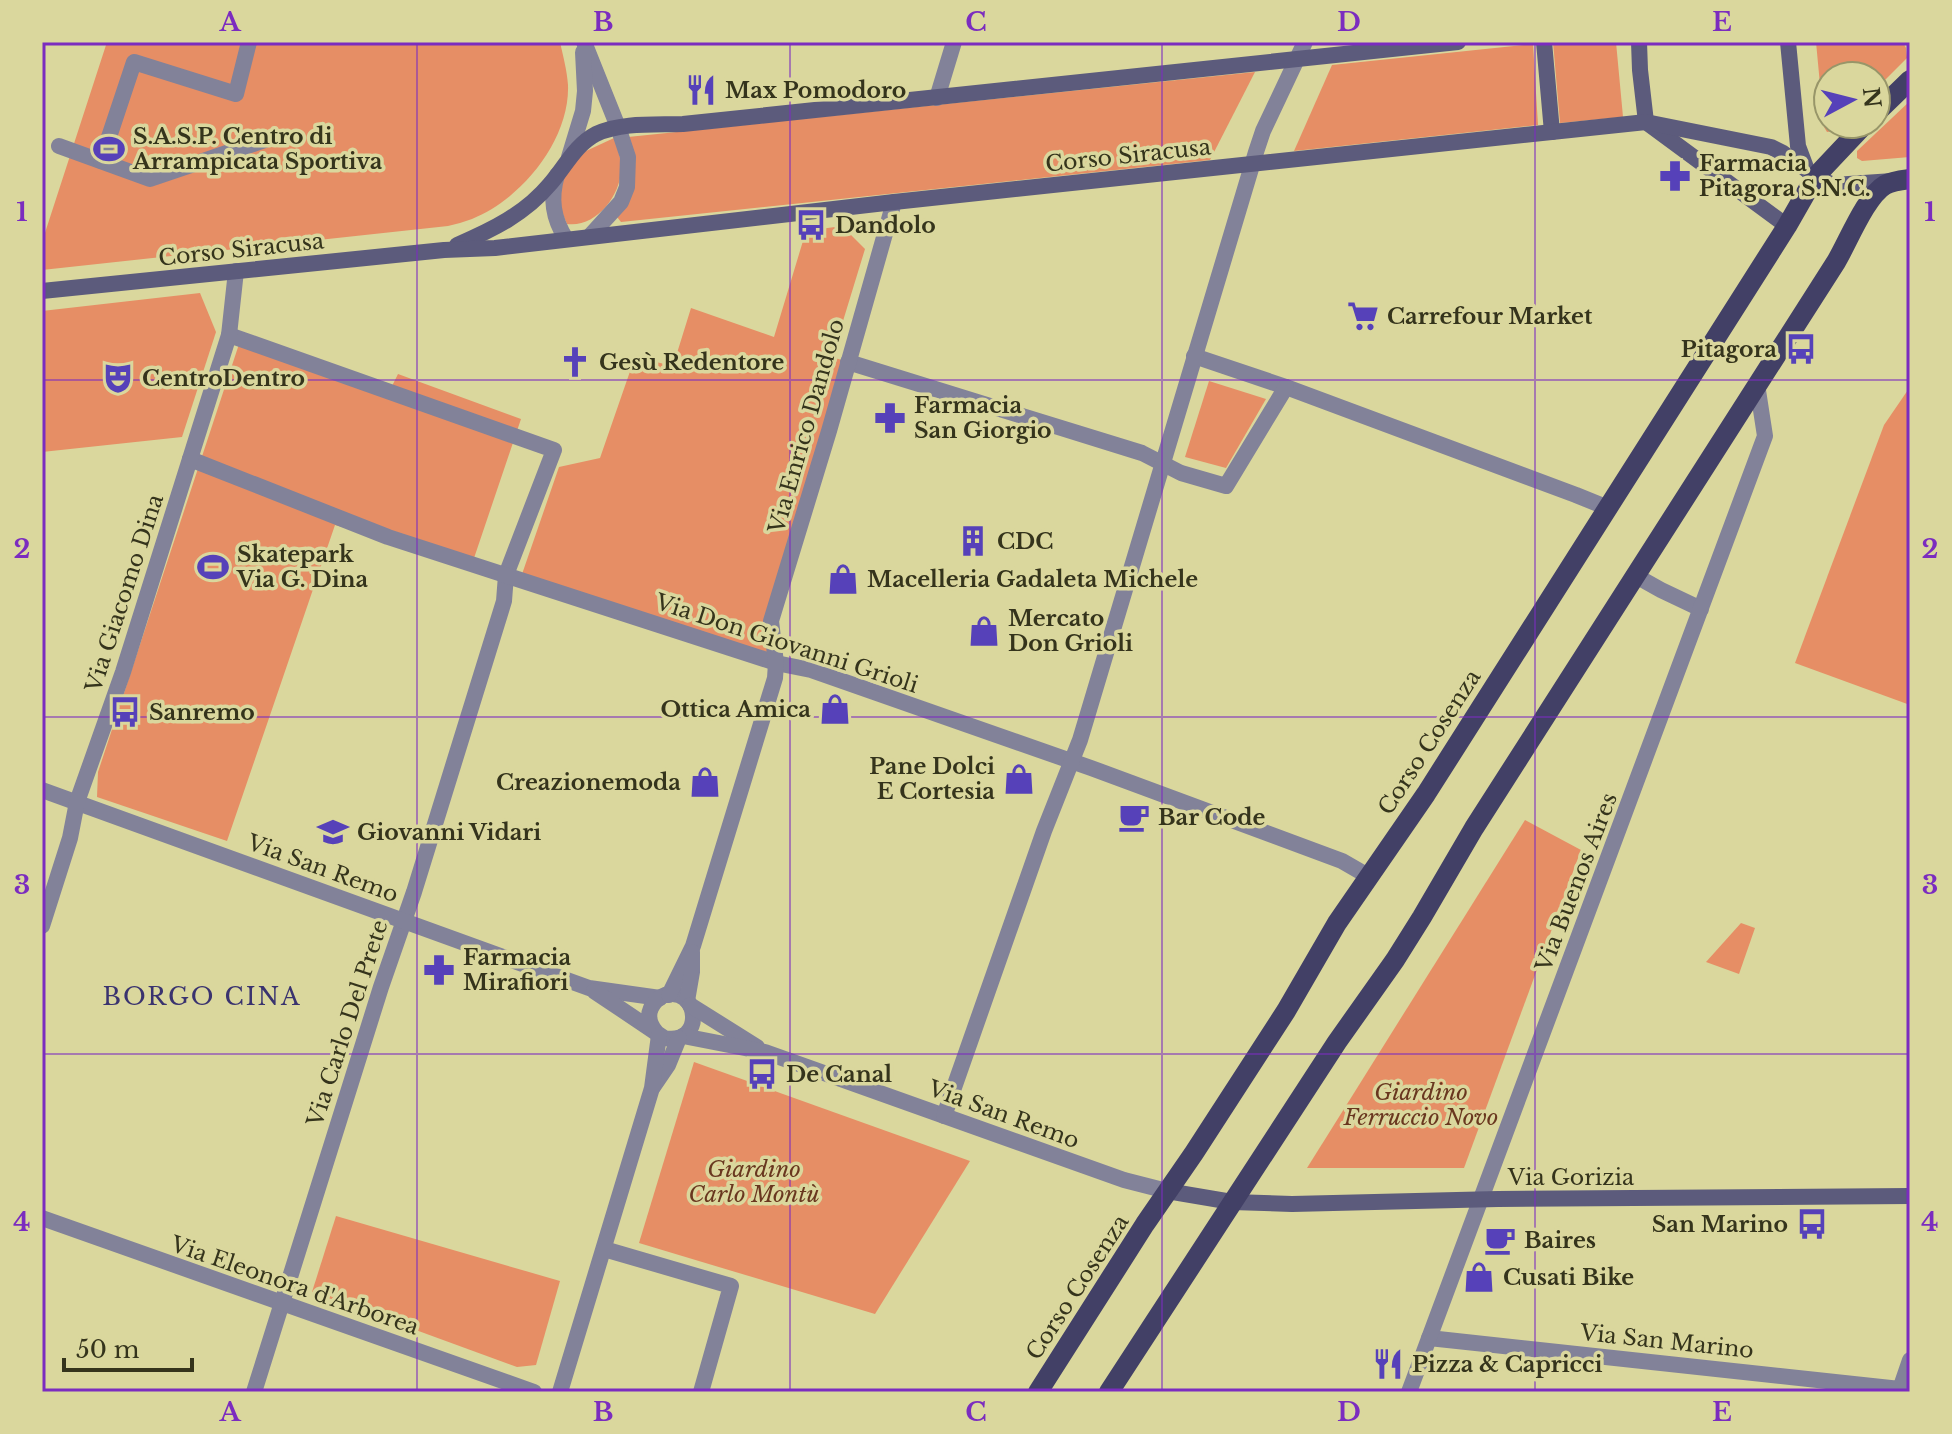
<svg xmlns="http://www.w3.org/2000/svg" width="1952" height="1434" viewBox="0 0 1952 1434" font-family="'Libre Baskerville',serif">
  <style>
    .green { fill: #e68e65 }
    .lines { fill: none; stroke-linecap: round; stroke-linejoin: round }
    .street { stroke: #828299; stroke-width: 16 }
    .secondary { stroke: #5c5b7c; stroke-width: 16 }
    .primary { stroke: #424066; stroke-width: 20 }
    .grid { fill: none; stroke: #7b2cbf; stroke-width: 2; stroke-opacity: 0.55 }
    .labels { text-anchor: middle; stroke-width: 7; stroke-linejoin: round; paint-order: stroke }
    .poi-label { font-size: 22px; font-weight: bold; fill: #35341c; stroke: #dad79d; text-anchor: start }
    .street-label { font-size: 22px; fill: #35341c; stroke: #dad79d }
    .park-label { font-size: 22px; font-style: italic; fill: #69371f; stroke: #dad79d }
    .neighbourhood-label { font-size: 24px; letter-spacing: 2px; fill: #3a336f; stroke: #dad79d }
    .neatline { fill: none; stroke: #7b2cbf; stroke-width: 3 }
    .grid-label { font-size: 26px; text-anchor: middle; font-weight: bold; fill: #7b2cbf }
  </style>
  <rect width="100%" height="100%" fill="#dad79d"/>
  <g class="green">
    <path d="M107 42H560C563 56 567 70 568 85 570 140 522 199 472 219 464 222 456 224 448 226L42 270V242Z"/>
    <polygon points="1553,42 1616,42 1623,117 1560,123"/>
    <polygon points="1816,42 1903,42 1906,48 1907,58 1876,89 1876,76 1828,76 1828,124 1840,124 1833,131 1827,132 1824,127"/>
    <polygon points="1533,44 1538,125 1294,151 1332,65"/>
    <polygon points="1255,72 1210,160 621,222 617,217 628,137"/>
    <polygon points="1910,101 1910,157 1862,161 1857,158 1857,151"/>
    <path d="M614 138C617 148 622 159 621 170 620 197 595 228 567 224L559 205V192L567 169 586 151Z"/>
    <polygon points="842,226 865,249 832,357 848,362 771,621 776,663 520,580 559,467 600,458 635,357 673,366 691,308 774,337 806,231"/>
    <polygon points="200,293 216,332 182,437 42,452 42,311"/>
    <polygon points="242,335 392,386 398,374 521,419 472,564 335,525 227,841 97,797 98,772"/>
    <polygon points="1209,381 1266,399 1226,468 1185,457"/>
    <polygon points="1910,387 1910,705 1795,663 1884,425"/>
    <polygon points="1525,820 1581,850 1464,1168 1307,1168"/>
    <polygon points="1741,923 1755,928 1739,974 1706,962"/>
    <polygon points="694,1062 970,1161 875,1314 639,1243"/>
    <polygon points="336,1216 560,1281 536,1365 517,1367 312,1292"/>
  </g>
  <g class="lines">
    <g class="street">
      <polyline points="584,42 618,127 628,157 627,187 621,202 590,236"/>
      <polyline points="937,98 954,42"/>
      <polyline points="59,146 150,179 265,140"/>
      <polyline points="569,157 583,111 585,91 583,52"/>
      <polyline points="101,161 134,62 236,94 249,42"/>
      <path d="M557 175C550 199 553 218 566 239"/>
      <polyline points="229,335 554,450 506,575 504,601 414,892 381,987 254,1392"/>
      <polyline points="1194,356 1286,387 1576,495 1608,508"/>
      <polyline points="848,362 1142,453 1181,473 1226,486 1286,387"/>
      <polyline points="190,459 388,537 776,663 811,670 1091,768 1342,861 1368,876"/>
      <polyline points="1636,576 1661,590 1701,609"/>
      <polyline points="42,790 589,988 660,998"/>
      <polyline points="42,926 70,838 77,802 123,672 229,335 236,271"/>
      <path d="M594 991 664 1038C706 1046 699 985 665 995 659 997 654 1002 651 1008 647 1017 650 1025 656 1032"/>
      <polyline points="669,995 693,946 775,678 776,663 771,621 829,431 894,202"/>
      <polyline points="687,1001 692,972 692,952"/>
      <polyline points="690,1005 757,1047"/>
      <polyline points="683,1036 765,1052 1124,1180 1167,1191"/>
      <polyline points="653,1087 668,1065 679,1038"/>
      <polyline points="944,1116 1044,831 1080,740 1256,152 1263,131 1305,42"/>
      <polyline points="42,1218 534,1392"/>
      <polyline points="604,1249 731,1286 701,1392"/>
      <polyline points="1429,1338 1900,1389"/>
      <polyline points="560,1392 652,1088 659,1035"/>
      <polyline points="1409,1392 1765,436 1757,384"/>
      <polyline points="1899,1392 1910,1360"/>
    </g>
    <g class="secondary">
      <polyline points="1544,42 1552,132"/>
      <polyline points="1639,42 1640,70 1646,122 1787,226"/>
      <polyline points="1788,42 1798,146 1807,170 1815,177 1834,185 1893,181"/>
      <path d="M457 245C492 230 525 214 550 184 565 167 575 145 596 134 622 122 655 125 683 124L1458 42"/>
      <polyline points="42,291 444,250 495,248 894,202 1646,122 1771,147 1783,153 1807,170"/>
      <polyline points="1167,1191 1232,1202 1292,1204 1498,1199 1910,1196"/>
    </g>
    <g class="primary">
      <polyline points="1876,113 1910,80"/>
      <polyline points="1038,1392 1145,1224 1194,1153 1286,1011 1337,923 1426,794 1787,226 1815,177 1865,124"/>
      <path d="M1109 1392 1337 1042 1395 960 1422 917 1474 828 1836 262C1848 242 1866 196 1885 185 1892 181 1902 180 1910 179"/>
    </g>
  </g>
  <path class="grid" d="M417 42V1392M790 42V1392M1162 42V1392M1535 42V1392M42 380H1910M42 717H1910M42 1054H1910"/>
  <defs>
    <symbol id="restaurant-bare" viewBox="-9 -9 18 18"><path d="M-5-6h1v4h1v-4h1v4h1v-4h1v5L-1.5 .5V6h-2V.5L-5-1ZM5-6V6H3V1.5H1.5Q1.5-4 5-6Z" fill="#5641b9" stroke="#dad79d" stroke-width="2.5" paint-order="stroke"/></symbol>
    <symbol id="stadium-bare" viewBox="-9 -9 18 18"><path d="M0-5a6.5 5 0 1 0 0 10a6.5 5 0 1 0 0-10ZM-3.5-1.8h7v3.6h-7Z" fill="#5641b9" stroke="#dad79d" stroke-width="2.5" paint-order="stroke"/></symbol>
    <symbol id="pharmacy-bare" viewBox="-9 -9 18 18"><path d="M-2-6h4v4h4v4h-4v4h-4v-4h-4v-4h4Z" fill="#5641b9" stroke="#dad79d" stroke-width="2.5" paint-order="stroke"/></symbol>
    <symbol id="bus-bare" viewBox="-9 -9 18 18"><path d="M-5-6H5V4H4V6H2V4H-2V6H-4V4H-5ZM-3.5-4V0h7V-4ZM-3.5 1.2v1.5H-2V1.2ZM2 1.2v1.5H3.5V1.2Z" fill="#5641b9" stroke="#dad79d" stroke-width="2.5" paint-order="stroke"/></symbol>
    <symbol id="supermarket-bare" viewBox="-9 -9 18 18"><path d="M-6-5.5h2.5l.6 2H6L4.5 2H-2.5L-4.4-4H-6ZM-1.5 3.2a1.3 1.3 0 1 0 .1 0ZM3 3.2a1.3 1.3 0 1 0 .1 0Z" fill="#5641b9" stroke="#dad79d" stroke-width="2.5" paint-order="stroke"/></symbol>
    <symbol id="church-bare" viewBox="-9 -9 18 18"><path d="M-1.2-6h2.4v3.5h3.3v2.4h-3.3V6h-2.4V-.1h-3.3v-2.4h3.3Z" fill="#5641b9" stroke="#dad79d" stroke-width="2.5" paint-order="stroke"/></symbol>
    <symbol id="theatre-bare" viewBox="-9 -9 18 18"><path d="M-5-5.5Q0-4 5-5.5V0Q5 5 0 6Q-5 5-5 0ZM-3.3-2.5H-1v1.5H-3.3ZM1-2.5H3.3v1.5H1ZM-2.8 1Q0 5.5 2.8 1Z" fill="#5641b9" stroke="#dad79d" stroke-width="2.5" paint-order="stroke"/></symbol>
    <symbol id="building-bare" viewBox="-9 -9 18 18"><path d="M-4-6H4V6H1V3H-1V6H-4ZM-2.5-4.3h1.7v1.8h-1.7ZM.8-4.3h1.7v1.8H.8ZM-2.5-1h1.7V.8h-1.7ZM.8-1h1.7V.8H.8Z" fill="#5641b9" stroke="#dad79d" stroke-width="2.5" paint-order="stroke"/></symbol>
    <symbol id="shop-bare" viewBox="-9 -9 18 18"><path d="M-5-2.5h2.3a2.7 3.5 0 0 1 5.4 0H5L5.5 6h-11ZM-1.5-2.5h3a1.5 2.3 0 0 0-3 0Z" fill="#5641b9" stroke="#dad79d" stroke-width="2.5" paint-order="stroke"/></symbol>
    <symbol id="cafe-bare" viewBox="-9 -9 18 18"><path d="M-5.5-4.5H6V0H3Q3 3.5 0 3.5H-2.5Q-5.5 3.5-5.5 0ZM3-3.2v2h1.7v-2ZM-6 4.5H4V6H-6Z" fill="#5641b9" stroke="#dad79d" stroke-width="2.5" paint-order="stroke"/></symbol>
    <symbol id="school-bare" viewBox="-9 -9 18 18"><path d="M0-5L7-2L0 1L-7-2ZM-4 1L0 2.5L4 1V4Q0 6-4 4Z" fill="#5641b9" stroke="#dad79d" stroke-width="2.5" paint-order="stroke"/></symbol>
  </defs>
  <g fill-rule="evenodd">
    <use href="#restaurant-bare" x="679" y="68" width="44" height="44"/>
    <use href="#stadium-bare" x="87" y="127" width="44" height="44"/>
    <use href="#pharmacy-bare" x="1653" y="154" width="44" height="44"/>
    <use href="#bus-bare" x="789" y="203" width="44" height="44"/>
    <use href="#supermarket-bare" x="1341" y="294" width="44" height="44"/>
    <use href="#bus-bare" x="1779" y="327" width="44" height="44"/>
    <use href="#church-bare" x="553" y="340" width="44" height="44"/>
    <use href="#theatre-bare" x="96" y="356" width="44" height="44"/>
    <use href="#pharmacy-bare" x="868" y="396" width="44" height="44"/>
    <use href="#building-bare" x="951" y="519" width="44" height="44"/>
    <use href="#stadium-bare" x="191" y="545" width="44" height="44"/>
    <use href="#shop-bare" x="821" y="557" width="44" height="44"/>
    <use href="#shop-bare" x="962" y="609" width="44" height="44"/>
    <use href="#shop-bare" x="813" y="687" width="44" height="44"/>
    <use href="#bus-bare" x="103" y="690" width="44" height="44"/>
    <use href="#shop-bare" x="997" y="757" width="44" height="44"/>
    <use href="#shop-bare" x="683" y="760" width="44" height="44"/>
    <use href="#cafe-bare" x="1112" y="795" width="44" height="44"/>
    <use href="#school-bare" x="311" y="810" width="44" height="44"/>
    <use href="#pharmacy-bare" x="417" y="948" width="44" height="44"/>
    <use href="#bus-bare" x="740" y="1052" width="44" height="44"/>
    <use href="#bus-bare" x="1790" y="1202" width="44" height="44"/>
    <use href="#cafe-bare" x="1478" y="1218" width="44" height="44"/>
    <use href="#shop-bare" x="1457" y="1255" width="44" height="44"/>
    <use href="#restaurant-bare" x="1366" y="1342" width="44" height="44"/>
  </g>
  <g class="labels">
    <g class="poi-label">
      <text x="725" y="98">Max Pomodoro</text>
      <text x="133" y="144">S.A.S.P. Centro di<tspan x="133" dy="25">Arrampicata Sportiva</tspan></text>
      <text x="1699" y="171">Farmacia<tspan x="1699" dy="25">Pitagora S.N.C.</tspan></text>
      <text x="835" y="233">Dandolo</text>
      <text x="1387" y="324">Carrefour Market</text>
      <text x="1777" y="357" text-anchor="end">Pitagora</text>
      <text x="599" y="370">Gesù Redentore</text>
      <text x="142" y="386">CentroDentro</text>
      <text x="914" y="413">Farmacia<tspan x="914" dy="25">San Giorgio</tspan></text>
      <text x="997" y="549">CDC</text>
      <text x="237" y="562">Skatepark<tspan x="237" dy="25">Via G. Dina</tspan></text>
      <text x="867" y="587">Macelleria Gadaleta Michele</text>
      <text x="1008" y="626">Mercato<tspan x="1008" dy="25">Don Grioli</tspan></text>
      <text x="811" y="717" text-anchor="end">Ottica Amica</text>
      <text x="149" y="720">Sanremo</text>
      <text x="995" y="774" text-anchor="end">Pane Dolci<tspan x="995" dy="25">E Cortesia</tspan></text>
      <text x="681" y="790" text-anchor="end">Creazionemoda</text>
      <text x="1158" y="825">Bar Code</text>
      <text x="357" y="840">Giovanni Vidari</text>
      <text x="463" y="965">Farmacia<tspan x="463" dy="25">Mirafiori</tspan></text>
      <text x="786" y="1082">De Canal</text>
      <text x="1788" y="1232" text-anchor="end">San Marino</text>
      <text x="1524" y="1248">Baires</text>
      <text x="1503" y="1285">Cusati Bike</text>
      <text x="1412" y="1372">Pizza &amp; Capricci</text>
    </g>
    <g class="street-label">
      <text transform="translate(1128 155) rotate(-6)" y="8">Corso Siracusa</text>
      <text transform="translate(241 249) rotate(-6)" y="8">Corso Siracusa</text>
      <text transform="translate(806 426) rotate(-74)" y="8">Via Enrico Dandolo</text>
      <text transform="translate(124 593) rotate(-72)" y="8">Via Giacomo Dina</text>
      <text transform="translate(787 643) rotate(18)" y="8">Via Don Giovanni Grioli</text>
      <text transform="translate(1429 742) rotate(-57)" y="8">Corso Cosenza</text>
      <text transform="translate(323 868) rotate(20)" y="8">Via San Remo</text>
      <text transform="translate(1576 882) rotate(-69)" y="8">Via Buenos Aires</text>
      <text transform="translate(347 1023) rotate(-72)" y="8">Via Carlo Del Prete</text>
      <text transform="translate(1004 1114) rotate(20)" y="8">Via San Remo</text>
      <text x="1571" y="1185">Via Gorizia</text>
      <text transform="translate(295 1285) rotate(19)" y="8">Via Eleonora d'Arborea</text>
      <text transform="translate(1077 1287) rotate(-57)" y="8">Corso Cosenza</text>
      <text transform="translate(1667 1341) rotate(6)" y="8">Via San Marino</text>
    </g>
    <g class="park-label">
      <text x="1421" y="1100">Giardino<tspan x="1421" dy="25">Ferruccio Novo</tspan></text>
      <text x="754" y="1177">Giardino<tspan x="754" dy="25">Carlo Montù</tspan></text>
    </g>
    <g class="neighbourhood-label">
      <text x="202" y="1005">BORGO CINA</text>
    </g>
  </g>
  <rect width="1952" height="1434" fill="none" stroke="#dad79d" stroke-width="88"/>
  <g transform="translate(1852 100) rotate(83)"><circle r="38" fill="#dad79d" stroke="#989669" stroke-width="2"/>
  <path d="M0-6L14 30L0 20L-14 30Z" fill="#5641b9"/>
  <text y="-12" font-size="22" font-weight="bold" text-anchor="middle" fill="#35341c">N</text>
  </g>
  <path d="M64 1358v12h128v-12" fill="none" stroke="#35341c" stroke-width="4"/>
  <text x="76" y="1358" font-size="24" fill="#35341c" stroke="#dad79d" stroke-width="6" paint-order="stroke">50 m</text>
  <rect x="44" y="44" width="1864" height="1346" class="neatline"/>
  <g class="grid-label">
    <text x="230" y="31">A</text>
    <text x="603" y="31">B</text>
    <text x="976" y="31">C</text>
    <text x="1349" y="31">D</text>
    <text x="1722" y="31">E</text>
    <text x="22" y="221">1</text>
    <text x="1930" y="221">1</text>
    <text x="22" y="558">2</text>
    <text x="1930" y="558">2</text>
    <text x="22" y="894">3</text>
    <text x="1930" y="894">3</text>
    <text x="22" y="1231">4</text>
    <text x="1930" y="1231">4</text>
    <text x="230" y="1421">A</text>
    <text x="603" y="1421">B</text>
    <text x="976" y="1421">C</text>
    <text x="1349" y="1421">D</text>
    <text x="1722" y="1421">E</text>
  </g>
</svg>
